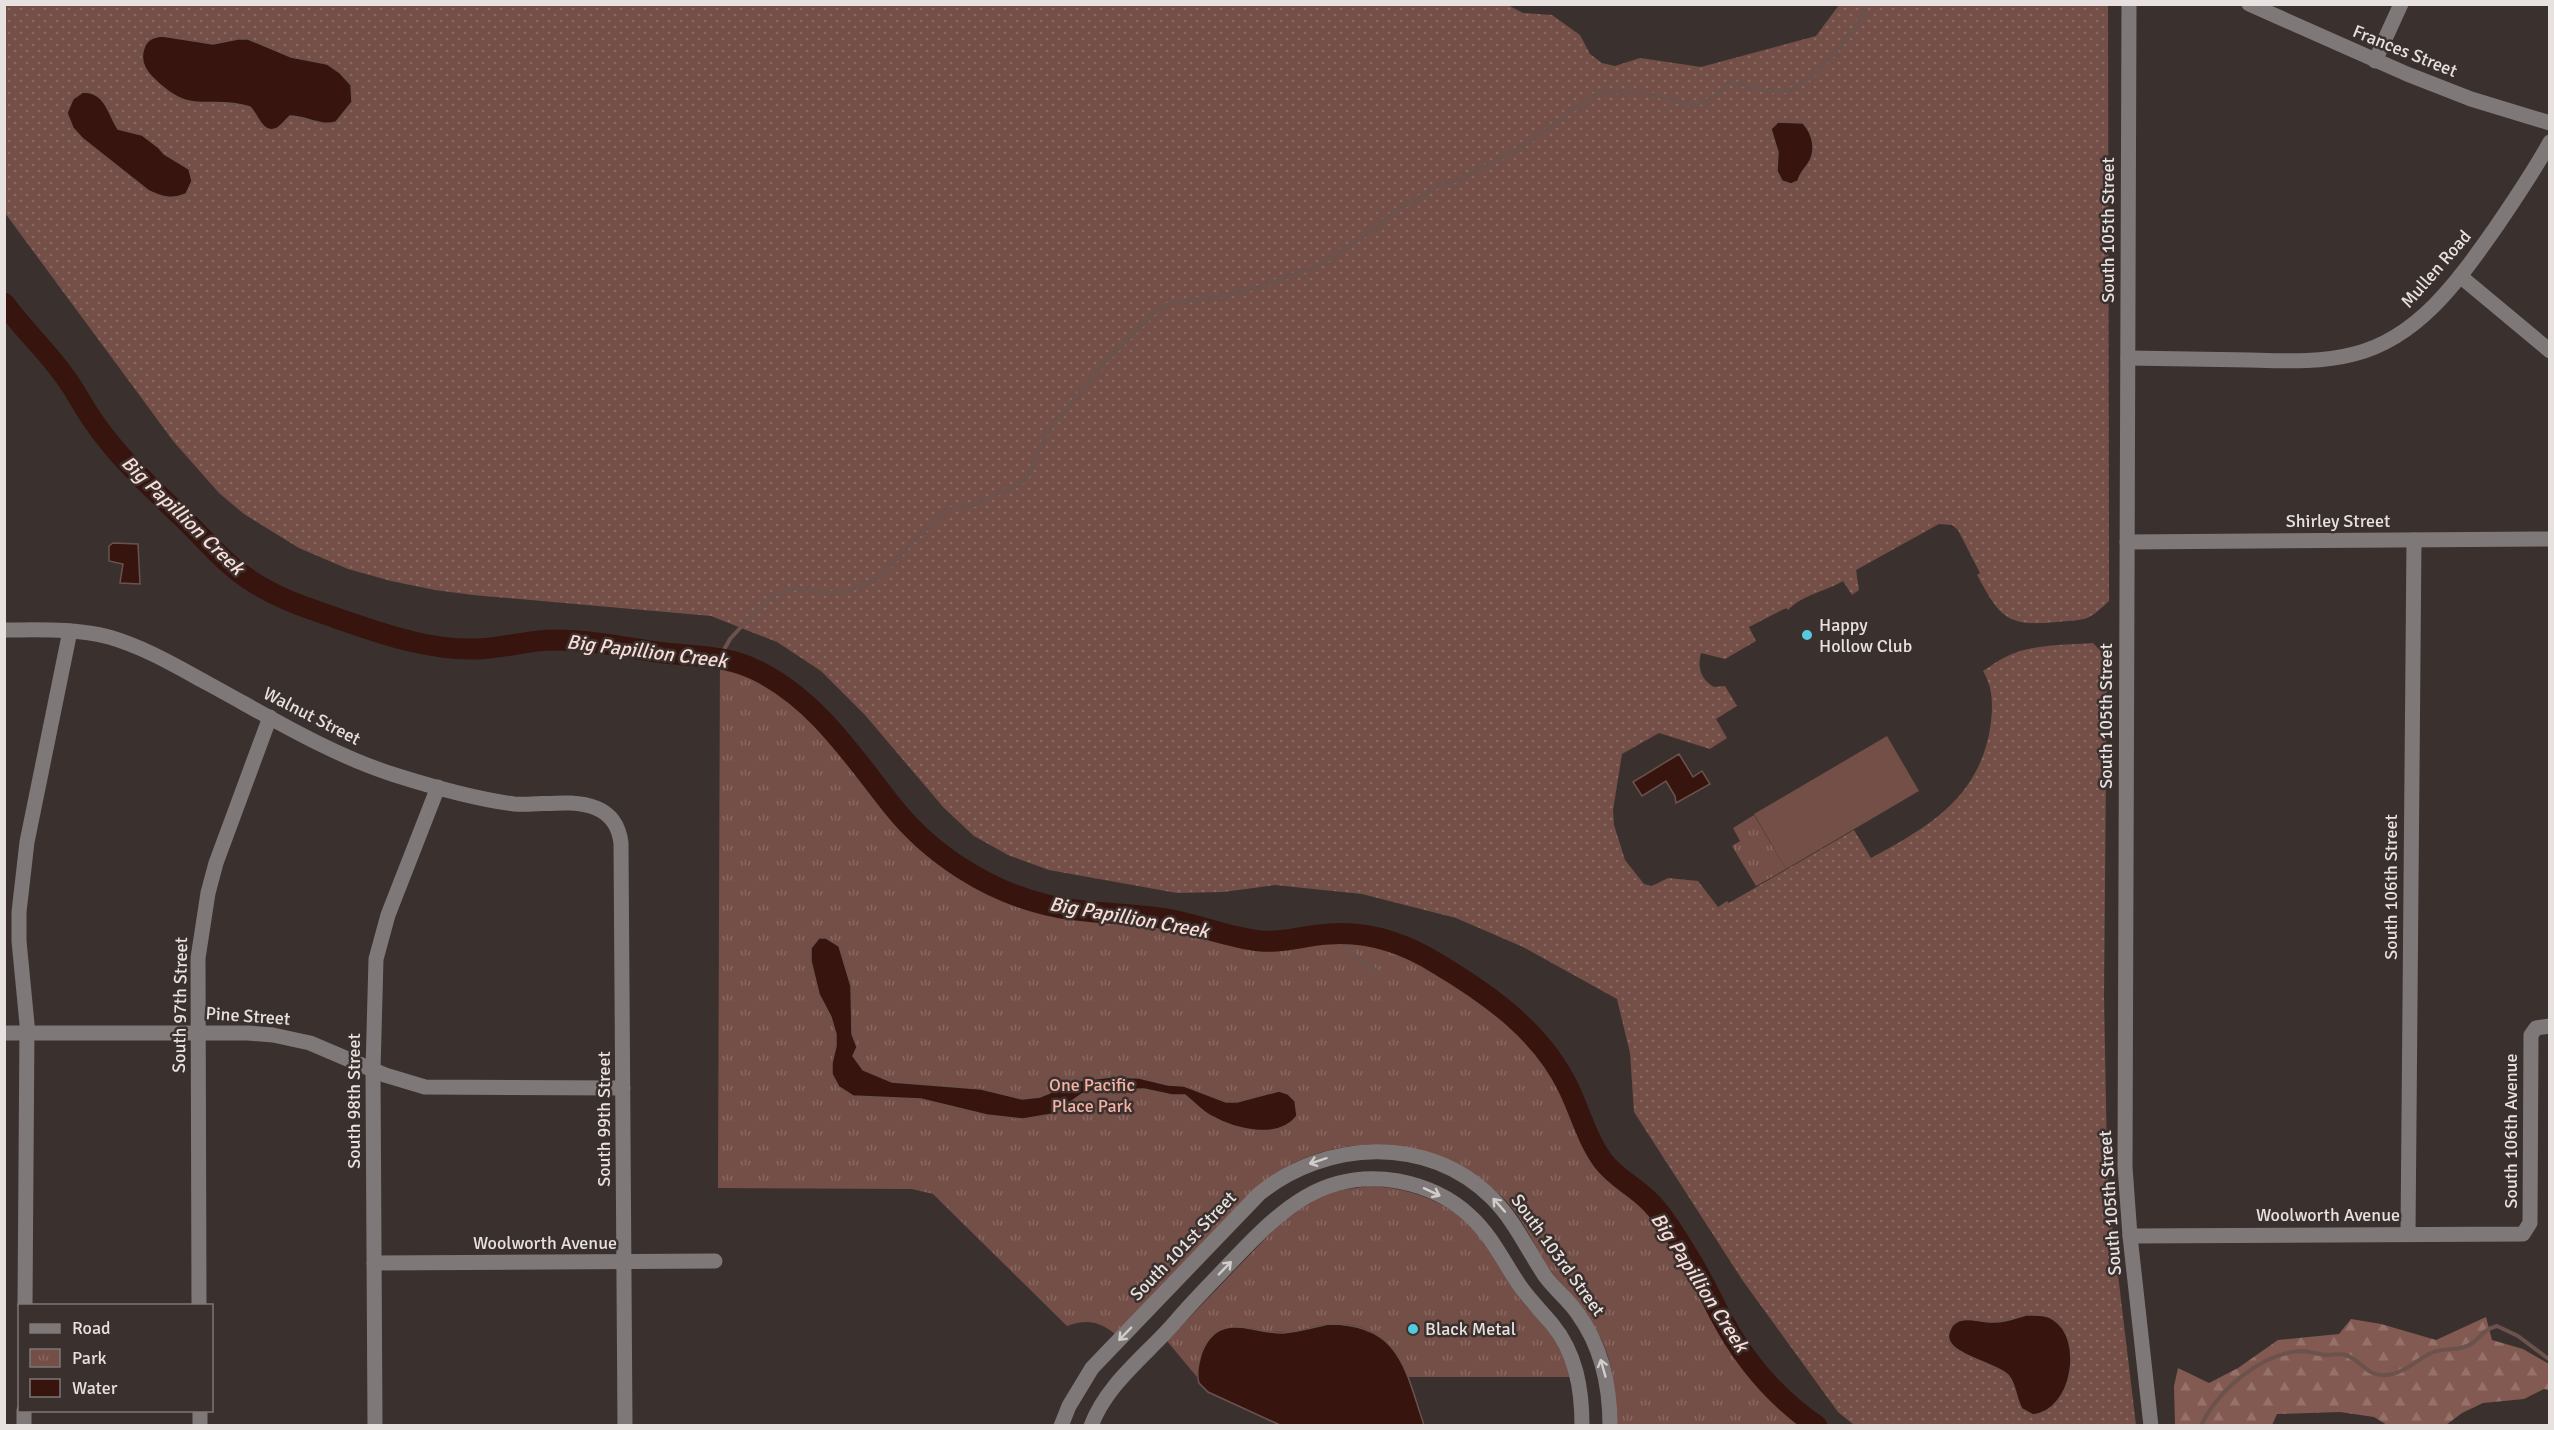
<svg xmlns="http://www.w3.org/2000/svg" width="2554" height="1430" viewBox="0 0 2554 1430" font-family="Signika,sans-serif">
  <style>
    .grass { fill: url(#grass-dots) }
    .forest { fill: url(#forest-firs) }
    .park { fill: url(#park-tufts) }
    .garden { fill: #744f47 }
    .water { fill: #37140e; stroke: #6c524d; stroke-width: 1.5 }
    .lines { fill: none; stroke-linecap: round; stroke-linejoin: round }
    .stream { stroke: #6c524d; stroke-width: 4 }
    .river { stroke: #37140e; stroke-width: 21 }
    .minor { stroke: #7e7978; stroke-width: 15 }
    .oneway { stroke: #d2cccb }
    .poi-dot { fill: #55cadf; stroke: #3a312f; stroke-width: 2 }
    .labels { text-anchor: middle; stroke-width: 5; stroke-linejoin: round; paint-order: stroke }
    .street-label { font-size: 18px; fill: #e7e1e0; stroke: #3a312f }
    .poi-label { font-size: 18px; fill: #e7e1e0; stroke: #3a312f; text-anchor: start }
    .park-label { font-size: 18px; fill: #f8b1a2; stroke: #3a312f }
    .water-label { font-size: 20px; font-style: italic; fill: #fadcd6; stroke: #3a312f }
  </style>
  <defs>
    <pattern id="grass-dots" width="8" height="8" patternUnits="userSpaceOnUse" patternTransform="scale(1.5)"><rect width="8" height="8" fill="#744f47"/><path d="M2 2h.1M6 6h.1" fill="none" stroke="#886861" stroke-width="1.8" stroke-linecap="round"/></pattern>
    <pattern id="forest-firs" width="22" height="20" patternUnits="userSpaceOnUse" patternTransform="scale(1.5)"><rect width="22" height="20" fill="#835a51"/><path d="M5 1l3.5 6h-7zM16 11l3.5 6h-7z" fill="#95716a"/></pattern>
    <pattern id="park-tufts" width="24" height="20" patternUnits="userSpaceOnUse" patternTransform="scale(1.5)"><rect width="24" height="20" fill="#744f47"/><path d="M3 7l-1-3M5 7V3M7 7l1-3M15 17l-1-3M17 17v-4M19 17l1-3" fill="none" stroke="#886861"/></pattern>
  </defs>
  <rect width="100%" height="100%" fill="#3a312f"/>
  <path class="grass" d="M1506 4 1523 13 1552 15 1580 35 1590 54 1602 63 1615 66 1640 58 1701 67 1816 36 1839 5H2108L2109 601C2086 623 2086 619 2056 622 2006 627 2000 617 1977 575L1980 573 1958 530 1952 525 1939 524 1856 570 1859 590 1852 595 1843 581C1824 592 1804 594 1788 610L1786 608 1749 627 1756 641 1725 659 1701 653C1697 667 1701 680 1714 687L1725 686 1737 706 1716 719 1727 738 1710 749 1659 733 1622 754 1613 810 1614 825 1625 860 1644 884 1652 886 1668 878 1698 881 1718 907 1727 901 1729 903 1854 830 1871 858C1928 827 1978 799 1990 729 1993 708 1994 689 1983 671 1992 665 2002 658 2012 654 2036 644 2066 645 2093 643L2107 658 2104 996 2107 1157 2109 1200 2136 1425H1854L1838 1412 1743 1281 1634 1112 1630 1053 1617 999 1523 947 1456 918 1362 894 1275 885 1223 892 1177 893 1049 870 1008 855 974 836 944 808 865 715 821 671 777 642 711 616 473 595 435 590 391 581 348 569 299 548 244 514 219 493 174 442 5 213V5Z"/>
  <polygon class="forest" points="2486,1317 2492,1340 2523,1349 2549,1364 2549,1390 2544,1389 2524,1399 2483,1403 2462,1413 2446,1425 2387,1425 2374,1417 2340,1412 2277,1414 2272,1425 2175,1425 2174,1386 2178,1368 2209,1383 2238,1368 2278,1340 2339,1334 2351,1319 2381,1324 2436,1340"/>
  <g class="park">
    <path d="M720 657C778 673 824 717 861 763 877 784 891 807 909 826 938 855 972 877 1010 893 1064 915 1117 909 1173 920 1189 924 1205 930 1221 935 1234 939 1249 940 1263 941 1288 943 1310 934 1334 933 1388 933 1429 958 1472 987 1490 998 1509 1011 1524 1026 1542 1044 1559 1067 1570 1090 1578 1107 1582 1127 1591 1143 1599 1155 1607 1168 1618 1177 1633 1190 1648 1199 1661 1214 1685 1244 1703 1279 1720 1313 1742 1358 1776 1398 1817 1425H1617C1615 1394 1614 1361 1598 1333 1584 1309 1564 1289 1548 1267 1534 1246 1525 1222 1507 1202 1448 1138 1345 1126 1274 1175L1116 1335C1100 1321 1086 1319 1067 1326L933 1194 912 1189 718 1188Z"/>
    <polygon points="1754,815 1786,869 1756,886 1732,846 1740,841 1733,828"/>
    <path d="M1369 1186C1417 1188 1459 1206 1488 1245 1499 1260 1506 1278 1516 1293 1524 1306 1537 1316 1546 1328 1558 1343 1565 1359 1572 1377H1408C1396 1343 1370 1322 1331 1324 1319 1324 1307 1329 1295 1331 1287 1333 1279 1331 1272 1332 1253 1334 1220 1349 1201 1355L1197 1377 1167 1341 1287 1216 1319 1197 1336 1191Z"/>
  </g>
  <polygon class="garden" points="1887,736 1919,791 1786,869 1754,814"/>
  <g class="water">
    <path d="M162 36 213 44 238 39H248L291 57 327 64 340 73 351 85 352 102 336 122C321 127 306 116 290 116 285 120 280 128 275 129 262 134 257 113 250 107 206 94 192 118 152 77 144 69 140 59 144 48 147 39 153 37 162 36Z"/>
    <path d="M83 92C106 92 108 114 118 129L142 135 159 148 164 154 189 169 192 181 186 194C172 200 161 197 149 191L82 138 73 128 67 113 73 99Z"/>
    <path d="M1778 122 1803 123C1813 134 1817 151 1808 164 1804 170 1800 173 1798 181L1791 184 1782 181 1777 171 1778 152 1771 129Z"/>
    <polygon points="113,543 138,544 140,584 120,583 123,564 109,561 109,546"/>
    <polygon points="1679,754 1693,777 1702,771 1710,784 1676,803 1675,796 1666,781 1642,796 1633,782"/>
    <path d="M819 938H826L839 946 851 986 852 1034 857 1047 853 1056 863 1070 892 1082 981 1089 1022 1099 1040 1097 1078 1081 1111 1077 1139 1078 1168 1085 1184 1086 1226 1102H1237L1279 1091 1288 1094 1295 1101 1297 1116C1278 1141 1234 1129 1211 1116 1201 1111 1194 1102 1185 1095H1172L1144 1089 1091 1091 1082 1094 1053 1114 1023 1119 987 1115 921 1099 853 1096 839 1087 832 1074V1063L836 1046V1034L831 1017 819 994 811 961V948Z"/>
    <path d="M2026 1315C2036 1315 2046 1314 2054 1320 2083 1338 2074 1410 2033 1415L2022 1409C2015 1398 2017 1385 2008 1375 1994 1361 1935 1353 1951 1328 1953 1324 1957 1321 1962 1320 1972 1318 1984 1323 1995 1322 2006 1322 2016 1318 2026 1315Z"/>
    <path d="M1329 1324C1401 1324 1405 1370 1424 1425H1280L1208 1392 1199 1383C1196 1374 1199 1361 1202 1352 1219 1310 1253 1334 1283 1333 1298 1332 1314 1327 1329 1324Z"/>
  </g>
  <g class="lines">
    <g class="stream">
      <path d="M720 657 730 639 741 627 773 595 796 588 830 593 843 592 861 586 880 577 918 536 951 509 974 505 1021 483 1029 474 1046 434 1105 362 1155 312 1169 304 1224 295 1259 287 1318 266 1371 231 1393 213 1438 186 1458 180 1495 162 1529 142 1594 95C1612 90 1636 91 1654 95 1670 98 1688 108 1704 102 1716 98 1720 90 1730 83 1749 83 1766 94 1785 91 1811 87 1859 28 1868 4"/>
      <polyline points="1334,933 1354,955 1378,972"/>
      <path d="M2201 1426C2217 1391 2261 1353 2301 1351 2310 1351 2319 1355 2328 1355 2334 1355 2340 1353 2346 1355 2361 1360 2367 1377 2386 1375 2403 1374 2417 1360 2431 1353 2444 1347 2459 1352 2471 1344 2482 1337 2482 1330 2497 1326L2518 1336 2550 1360"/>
    </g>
    <path class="river" d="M4 303C22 328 45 349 63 374 75 389 83 407 94 422 120 460 155 491 188 523 210 545 229 568 256 584 285 602 319 612 351 623 391 637 433 650 475 649 501 649 527 640 554 640 589 640 623 647 657 652 692 657 725 654 758 671 817 700 854 758 894 808 932 855 988 891 1047 905 1088 915 1131 912 1172 920 1202 926 1230 938 1261 941 1285 943 1306 935 1329 934 1368 931 1406 944 1438 964 1490 995 1543 1033 1569 1089 1581 1114 1587 1139 1603 1161 1615 1177 1632 1185 1647 1199 1663 1214 1675 1235 1687 1254 1700 1274 1709 1294 1720 1315 1743 1359 1776 1398 1817 1426"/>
    <g class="minor">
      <polyline points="2129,4 2125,1167 2130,1236 2151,1426"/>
      <polyline points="2249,4 2407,74 2471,99 2550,123"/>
      <polyline points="2375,61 2401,4"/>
      <polyline points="2460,276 2550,351"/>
      <path d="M2128 358C2168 359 2209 359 2250 360 2285 361 2320 363 2354 354 2418 338 2458 281 2494 230 2513 202 2533 173 2550 142"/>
      <polyline points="2127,542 2550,539"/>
      <path d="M4 630C39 630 75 628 109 637 144 647 176 666 207 683 268 716 329 754 395 775 433 787 475 799 514 804 540 806 572 798 596 808 611 814 619 827 621 843L625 1426"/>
      <polyline points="4,1033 248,1033 273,1035 310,1043 385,1075 425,1087 623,1088"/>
      <polyline points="2408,1234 2414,540"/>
      <polyline points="2130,1236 2523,1234 2530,1223 2531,1035 2536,1028 2550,1026"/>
      <polyline points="374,1263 715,1261"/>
      <polyline points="25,1306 27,1024 19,941 19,912 27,842 70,631"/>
      <polyline points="199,1306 198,958 208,893 216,863 270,717"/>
      <polyline points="200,1410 200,1426"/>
      <polyline points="24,1426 24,1410"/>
      <polyline points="375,1426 373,1070 376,959 388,915 438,787"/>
      <path d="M1061 1426 1069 1406 1092 1368 1259 1194C1325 1140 1428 1134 1492 1198 1515 1221 1527 1249 1545 1276 1555 1290 1569 1300 1578 1314 1602 1347 1610 1385 1610 1426"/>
      <path d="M1091 1426C1107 1383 1147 1355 1176 1321 1195 1299 1215 1279 1235 1258 1281 1210 1324 1168 1398 1181 1424 1186 1450 1197 1470 1216 1492 1236 1503 1261 1520 1286 1529 1299 1541 1311 1552 1324 1576 1353 1582 1389 1582 1426"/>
    </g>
  </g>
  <defs><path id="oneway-shaft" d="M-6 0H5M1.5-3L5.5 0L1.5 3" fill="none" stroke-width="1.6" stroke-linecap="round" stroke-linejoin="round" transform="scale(1.5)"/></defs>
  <g class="oneway">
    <use href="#oneway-shaft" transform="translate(1318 1161) rotate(162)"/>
    <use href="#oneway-shaft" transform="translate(1432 1192) rotate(25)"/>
    <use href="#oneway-shaft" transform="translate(1499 1205) rotate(-132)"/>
    <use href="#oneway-shaft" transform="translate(1225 1268) rotate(-46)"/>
    <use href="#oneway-shaft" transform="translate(1125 1334) rotate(134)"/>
    <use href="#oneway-shaft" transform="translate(1603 1368) rotate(-106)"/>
  </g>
  <g class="poi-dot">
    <circle cx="1807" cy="635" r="6"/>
    <circle cx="1413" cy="1329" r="6"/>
  </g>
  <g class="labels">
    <g class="street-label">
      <text transform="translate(2405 51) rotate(22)" y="6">Frances Street</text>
      <text transform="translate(2108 230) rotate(-90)" y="6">South 105th Street</text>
      <text transform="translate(2436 269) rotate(-49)" y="6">Mullen Road</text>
      <text x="2338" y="527">Shirley Street</text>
      <text transform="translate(312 716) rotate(27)" y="6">Walnut Street</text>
      <text transform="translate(2106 716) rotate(-90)" y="6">South 105th Street</text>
      <text transform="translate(2391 887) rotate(-90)" y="6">South 106th Street</text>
      <text transform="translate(180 1005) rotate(-89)" y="6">South 97th Street</text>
      <text transform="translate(248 1016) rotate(4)" y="6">Pine Street</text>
      <text transform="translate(354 1101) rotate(-90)" y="6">South 98th Street</text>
      <text transform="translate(604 1119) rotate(-90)" y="6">South 99th Street</text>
      <text transform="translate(2511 1131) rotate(-90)" y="6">South 106th Avenue</text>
      <text transform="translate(2110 1203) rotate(-94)" y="6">South 105th Street</text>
      <text x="2328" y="1221">Woolworth Avenue</text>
      <text x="545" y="1249">Woolworth Avenue</text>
      <text transform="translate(1183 1246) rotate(-46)" y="6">South 101st Street</text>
      <text transform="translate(1558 1255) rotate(54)" y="6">South 103rd Street</text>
    </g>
    <g class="poi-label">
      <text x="1819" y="631">Happy<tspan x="1819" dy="21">Hollow Club</tspan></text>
      <text x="1425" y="1335">Black Metal</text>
    </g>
    <g class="park-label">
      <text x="1092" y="1091">One Pacific<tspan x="1092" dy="21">Place Park</tspan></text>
    </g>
    <g class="water-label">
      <text transform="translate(183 515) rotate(44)" y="7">Big Papillion Creek</text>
      <text transform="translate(647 651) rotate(7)" y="7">Big Papillion Creek</text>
      <text transform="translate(1129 917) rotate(10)" y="7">Big Papillion Creek</text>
      <text transform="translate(1700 1282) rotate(57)" y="7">Big Papillion Creek</text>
    </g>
  </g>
  <rect width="2554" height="1430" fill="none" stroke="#e7e1e0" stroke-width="12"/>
  <rect x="18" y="1304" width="195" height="108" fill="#3a312f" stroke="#7f7776" stroke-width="1.5"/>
  <rect x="30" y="1324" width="30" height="9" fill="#7e7978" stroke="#7f7776" stroke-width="1.5"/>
  <text x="72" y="1334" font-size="18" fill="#e7e1e0">Road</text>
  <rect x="30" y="1349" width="30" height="18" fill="url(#park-tufts)" stroke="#7f7776" stroke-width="1.5"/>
  <text x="72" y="1364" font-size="18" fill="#e7e1e0">Park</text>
  <rect x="30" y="1379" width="30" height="18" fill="#37140e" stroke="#7f7776" stroke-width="1.5"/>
  <text x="72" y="1394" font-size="18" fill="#e7e1e0">Water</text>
</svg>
